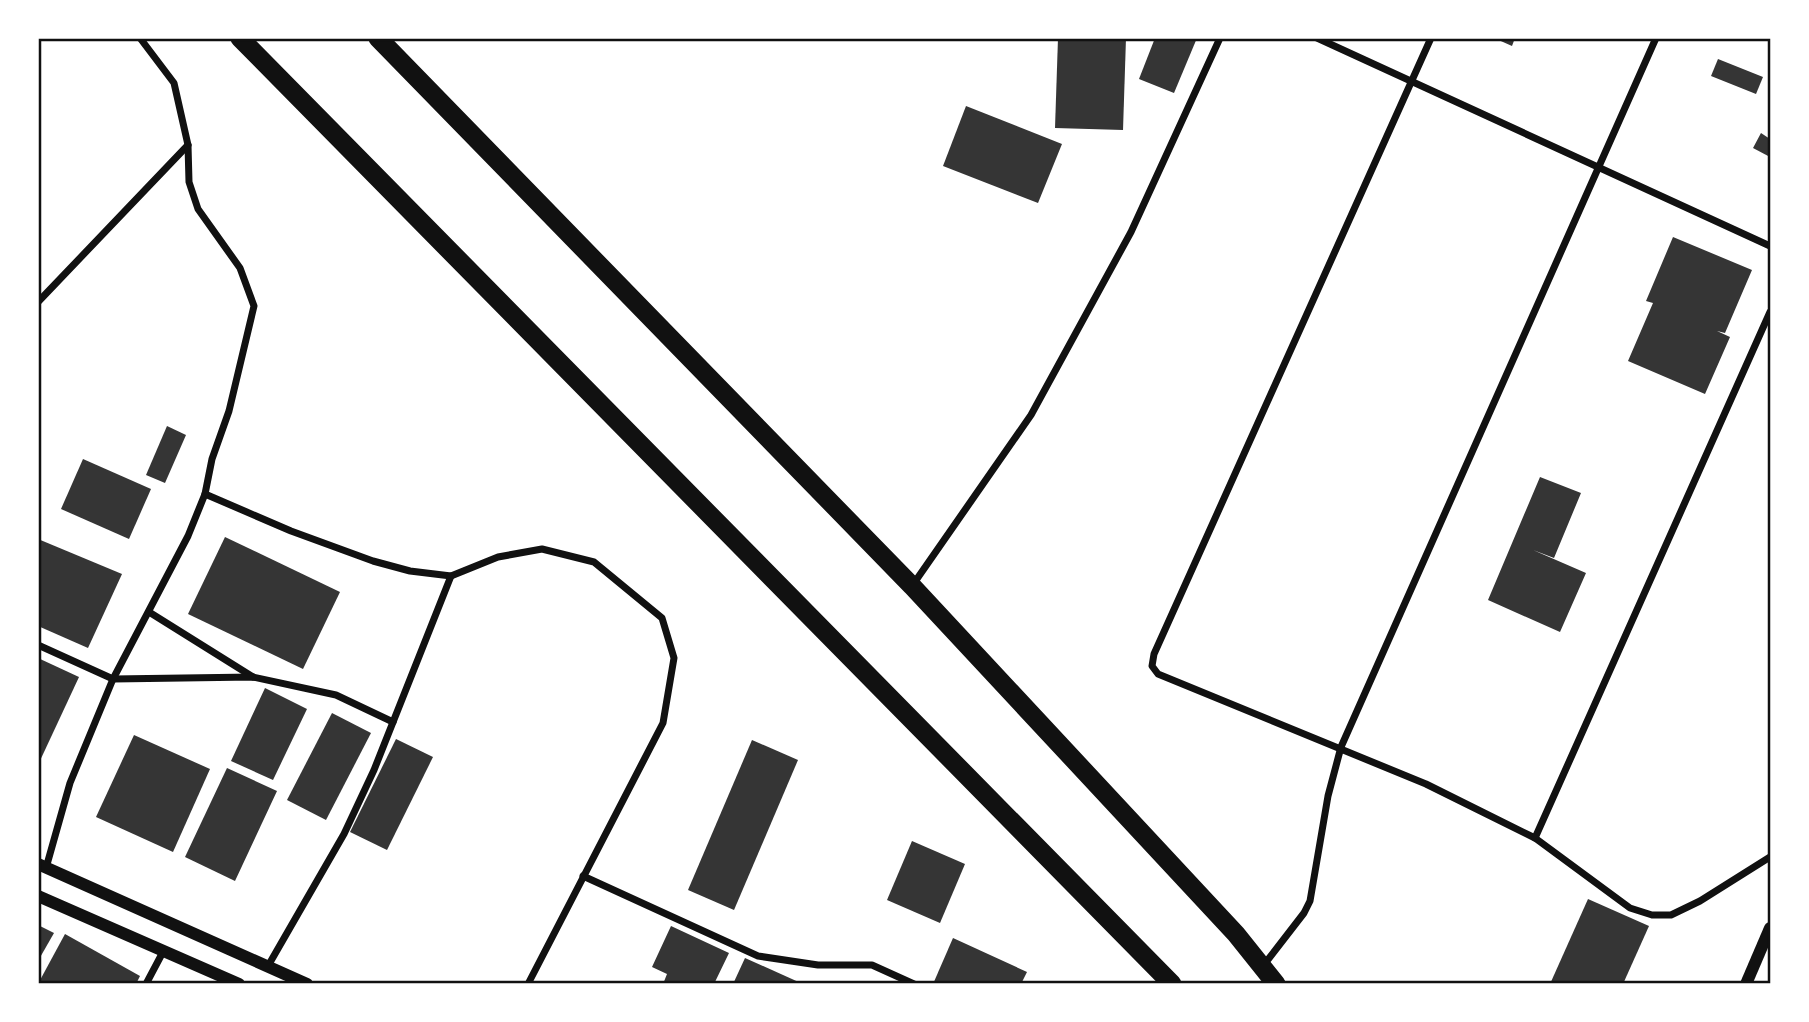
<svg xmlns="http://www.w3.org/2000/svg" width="1809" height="1022" viewBox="0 0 1809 1022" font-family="Mulish,sans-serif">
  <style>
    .building { fill: #353535 }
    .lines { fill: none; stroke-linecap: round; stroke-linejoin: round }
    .minor { stroke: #111; stroke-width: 7 }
    .tertiary { stroke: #111; stroke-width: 12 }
    .trunk { stroke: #111; stroke-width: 19 }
    .neatline { fill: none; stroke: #111; stroke-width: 2.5 }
  </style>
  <rect width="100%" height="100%" fill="#fff"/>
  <g class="building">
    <polygon points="1058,38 1126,38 1123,130 1055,128"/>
    <polygon points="1155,38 1197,38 1174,93 1139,79"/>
    <polygon points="1494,38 1515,38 1512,46"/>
    <polygon points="1718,59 1763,77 1756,94 1711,76"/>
    <polygon points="966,106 1062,144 1038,203 943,166"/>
    <polygon points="1761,133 1770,139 1770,157 1753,148"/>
    <polygon points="1673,237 1752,270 1725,333 1717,331 1730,337 1705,394 1628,361 1653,303 1646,301"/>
    <polygon points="167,426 186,435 165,483 146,475"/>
    <polygon points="83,459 151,489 129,539 61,509"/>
    <polygon points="1540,477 1581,493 1554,558 1533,550 1586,573 1560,632 1488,600"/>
    <polygon points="225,537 340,592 303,669 188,614"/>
    <polygon points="38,539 122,574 88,648 38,626"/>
    <polygon points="38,658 79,677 38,765"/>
    <polygon points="265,688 307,709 273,780 231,761"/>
    <polygon points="332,713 371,733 326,820 287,800"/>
    <polygon points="134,735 210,769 173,852 96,817"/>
    <polygon points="396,739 433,757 387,850 350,832"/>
    <polygon points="752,740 798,760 734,910 688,890"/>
    <polygon points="227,768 277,791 235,881 185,857"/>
    <polygon points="912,841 965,864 940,923 887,900"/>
    <polygon points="1588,899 1649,926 1623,984 1550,984"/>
    <polygon points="38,925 54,933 38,961"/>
    <polygon points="671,926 729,953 714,984 663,984 667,974 652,967"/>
    <polygon points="65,934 140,976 136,984 39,982"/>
    <polygon points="953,938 1027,972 1021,984 933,984"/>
    <polygon points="745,958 803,984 733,984"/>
  </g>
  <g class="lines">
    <g class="minor">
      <polyline points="1317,38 1770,246"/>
      <polyline points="1431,38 1154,654 1152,666 1158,674 1426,784 1535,838 1630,908 1652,915 1671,915 1700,901 1770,857"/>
      <polyline points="38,302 188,145"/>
      <polyline points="205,494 291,531 373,561 410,571 451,576 498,557 542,549 594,562 662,618 674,658 663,723 528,984"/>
      <polyline points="912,586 1031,415 1131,232 1220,38"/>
      <polyline points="149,612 253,677"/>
      <polyline points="38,645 113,679 253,677 336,695 393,722"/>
      <polyline points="1535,838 1770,312"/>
      <polyline points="46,868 70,783 113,679 188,536 205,494 212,459 229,411 254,306 240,268 198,209 189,182 188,145 174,83 140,38"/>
      <polyline points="583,876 758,956 818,965 872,965 914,984"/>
      <polyline points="268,966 344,834 374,770 451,576"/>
      <polyline points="1263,966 1304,913 1310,901 1328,796 1341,747 1656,38"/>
      <polyline points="146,984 164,950"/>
    </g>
    <g class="tertiary">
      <polyline points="38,864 307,984"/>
      <polyline points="38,896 239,984"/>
      <polyline points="1746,984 1770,928"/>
    </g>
    <g class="trunk">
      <polyline points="240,38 1172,984"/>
      <polyline points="378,38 912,586 1236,934 1276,984"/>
    </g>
  </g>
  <rect width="1809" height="1022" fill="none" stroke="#ffffff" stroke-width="80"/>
  <rect x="40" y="40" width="1729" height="942" class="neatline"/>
</svg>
